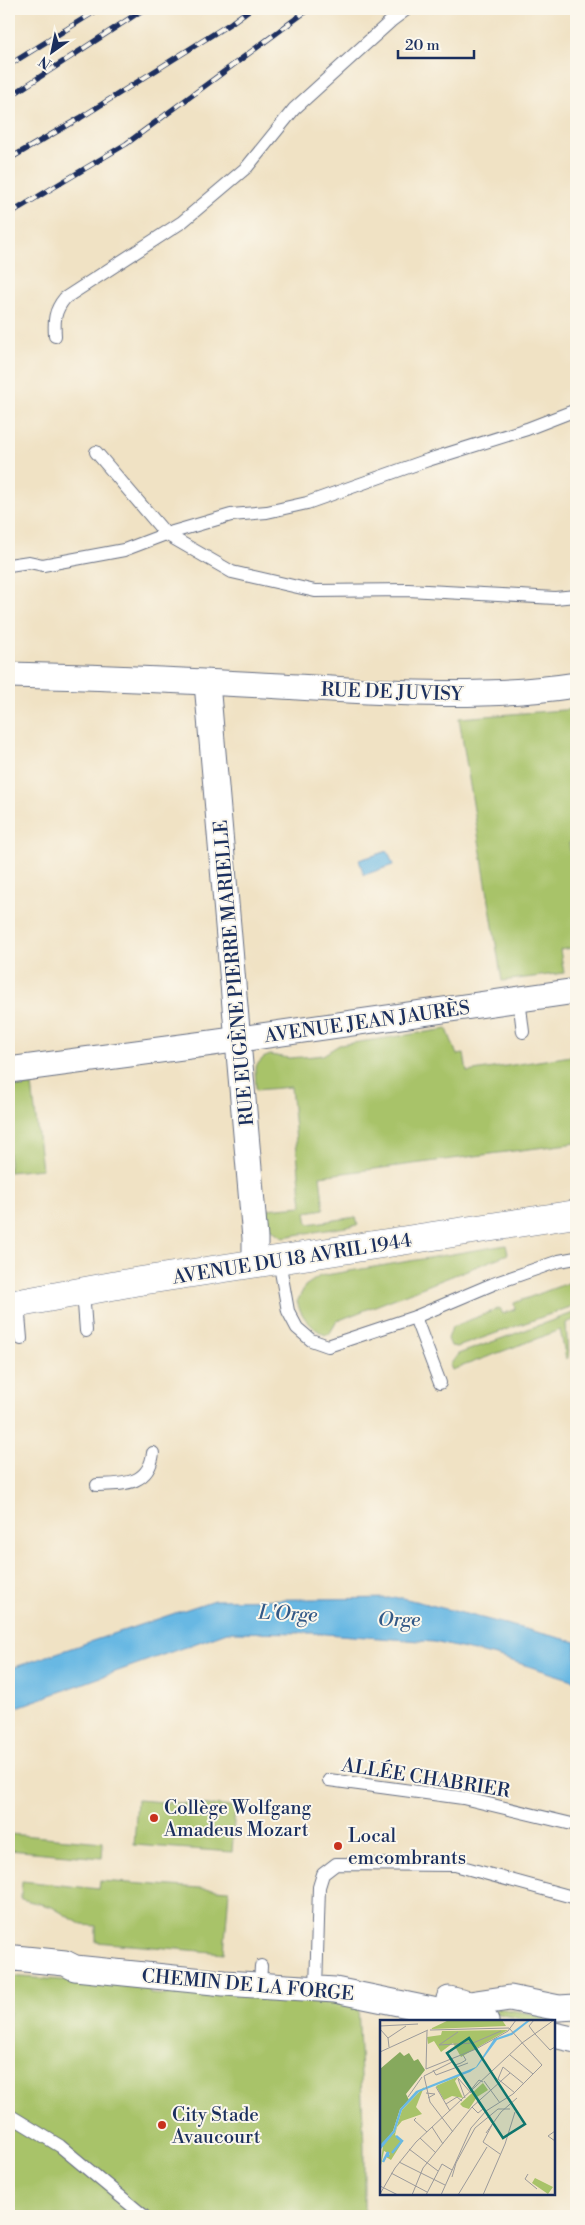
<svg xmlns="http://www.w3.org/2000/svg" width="585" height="2225" viewBox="0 0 585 2225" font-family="'Libre Bodoni',serif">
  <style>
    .green { fill: #a8c369; stroke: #627964 }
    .water { fill: #68b8e3; stroke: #4274a0 }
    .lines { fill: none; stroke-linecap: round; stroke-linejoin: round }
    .service-casing { stroke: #666e82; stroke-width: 14 }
    .minor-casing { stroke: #666e82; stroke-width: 27 }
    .tertiary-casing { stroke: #666e82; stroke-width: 29 }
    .service { stroke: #fff; stroke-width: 12 }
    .minor { stroke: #fff; stroke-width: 25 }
    .tertiary { stroke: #fff; stroke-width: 28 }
    .rail-casing { stroke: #1b2f5e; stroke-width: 5.5 }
    .rail { stroke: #fbf7ec; stroke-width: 4; stroke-dasharray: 11; stroke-linecap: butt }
    .poi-dot { fill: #c8321e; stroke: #fbf7ec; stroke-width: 2 }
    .labels { text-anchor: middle; stroke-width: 4; stroke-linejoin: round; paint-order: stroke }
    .street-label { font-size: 19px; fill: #1b2f5e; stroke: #fbf7ec }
    .poi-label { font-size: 19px; fill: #1b2f5e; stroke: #fbf7ec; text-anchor: start }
    .water-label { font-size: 20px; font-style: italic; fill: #325886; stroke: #fbf7ec }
    .inset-river { fill: none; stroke: #68b8e3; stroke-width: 2.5 }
    .inset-road { fill: none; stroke: #9b9a9b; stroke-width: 1 }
    .view { fill: #0f766e; fill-opacity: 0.15; stroke: #0f766e; stroke-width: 2.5 }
    .inset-edge { fill: none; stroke: #1b2f5e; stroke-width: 2.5 }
  </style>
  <rect width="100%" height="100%" fill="#fbf7ec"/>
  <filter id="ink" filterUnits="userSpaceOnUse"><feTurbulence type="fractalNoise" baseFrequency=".02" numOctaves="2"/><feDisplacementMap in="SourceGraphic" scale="10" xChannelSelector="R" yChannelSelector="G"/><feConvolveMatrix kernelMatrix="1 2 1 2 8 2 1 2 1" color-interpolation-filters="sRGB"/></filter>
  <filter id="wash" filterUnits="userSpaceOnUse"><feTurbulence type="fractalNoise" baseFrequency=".0096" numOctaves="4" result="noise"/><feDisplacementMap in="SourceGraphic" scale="20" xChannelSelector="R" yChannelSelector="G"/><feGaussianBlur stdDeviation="1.12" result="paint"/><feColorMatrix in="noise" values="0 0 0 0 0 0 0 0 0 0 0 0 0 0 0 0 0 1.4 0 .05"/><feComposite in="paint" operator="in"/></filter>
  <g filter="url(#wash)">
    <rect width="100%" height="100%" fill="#f0e2c4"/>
    <g class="green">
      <polygon points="576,709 576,789 575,792 576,842 569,843 576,889 576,947 560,950 564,973 502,981 459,718"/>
      <polygon points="576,1009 576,1143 320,1176 324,1209 306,1212 308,1224 356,1217 358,1225 283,1237 266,1225 266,1209 302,1206 291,1087 256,1090 255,1067 263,1058 270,1055 289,1058 315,1056 323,1055 339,1045 447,1029 457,1055 464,1054 467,1072 571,1056"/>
      <polygon points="32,1085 42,1169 9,1172 9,1088"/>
      <path d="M506 1245 508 1254 337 1321 330 1333 325 1335C312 1328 301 1317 297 1302L305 1286 320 1276Z"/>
      <polygon points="576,1280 576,1305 457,1347 451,1346 448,1339 452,1327 500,1308 503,1314 515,1309 514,1303"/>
      <polygon points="576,1312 576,1319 566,1323 568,1358 566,1359 560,1330 452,1370 450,1365 458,1354"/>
      <polygon points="137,1800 235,1807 232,1852 134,1845"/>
      <polygon points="9,1834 103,1842 102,1858 9,1850"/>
      <polygon points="22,1881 99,1889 100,1881 229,1890 224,1953 96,1942 96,1926 82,1925 52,1907 21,1899"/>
      <polygon points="9,1976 149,1987 150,1994 152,1994 167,1995 169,1988 292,1998 292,2001 358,2003 364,2147 364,2216 9,2216"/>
      <polygon points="497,2008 553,2017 552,2021 531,2021 494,2013"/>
    </g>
    <g class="water">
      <polygon points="388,851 393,865 364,875 359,860"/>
      <polygon points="403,1598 576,1642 576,1681 496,1656 434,1642 312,1633 227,1632 9,1710 9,1669 214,1600"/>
    </g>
  </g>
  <g filter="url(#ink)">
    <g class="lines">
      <defs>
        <g id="service">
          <path d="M55 336C54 321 54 311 65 298L182 222 247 167 294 109 391 21 407 9"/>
          <polyline points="96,452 166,534 232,572 315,591 408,590 555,598 576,596"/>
          <polyline points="9,565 29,562 43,565 124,550 166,534 231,515 267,512 307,503 428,460 527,429 576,410"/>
          <polyline points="519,999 523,1032"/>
          <polyline points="279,1260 288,1311 297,1328 311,1340 328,1346 415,1317 493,1284 559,1261 576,1258"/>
          <polyline points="83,1290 86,1331"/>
          <polyline points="18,1303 21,1339"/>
          <polyline points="415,1317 440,1383"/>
          <path d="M97 1485C122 1484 149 1486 153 1453"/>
          <polyline points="329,1780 463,1798 576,1825"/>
          <polyline points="260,1985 261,1966"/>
          <polyline points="316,1989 319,1887 323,1874 336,1864 455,1865 576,1898"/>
          <polyline points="9,2115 60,2146 144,2216"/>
        </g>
        <g id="minor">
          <path d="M9 675C100 677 191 681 281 686 380 692 478 700 576 685"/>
          <polyline points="207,683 255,1238 255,1264"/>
          <polyline points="9,1070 212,1043 576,991"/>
          <polyline points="9,1960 15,1958 65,1963 75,1968 224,1983 335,1990 486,2021"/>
          <polyline points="449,1999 469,2004 510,1998 559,2008 576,2007"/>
          <polyline points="554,2035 576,2040"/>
        </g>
        <polyline id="tertiary" points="9,1305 134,1282 576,1214"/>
      </defs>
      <use href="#service" class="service-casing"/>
      <use href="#minor" class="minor-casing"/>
      <use href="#tertiary" class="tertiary-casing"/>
      <use href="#service" class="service"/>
      <use href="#minor" class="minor"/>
      <use href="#tertiary" class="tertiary"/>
      <defs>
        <g id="rail">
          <polyline points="9,65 99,9"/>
          <polyline points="9,97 144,9"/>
          <polyline points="9,159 80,118 231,23 250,9"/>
          <polyline points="9,214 126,144 309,9"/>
        </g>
      </defs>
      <use href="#rail" class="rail-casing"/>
      <use href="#rail" class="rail"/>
    </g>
  </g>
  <g class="poi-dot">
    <circle cx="154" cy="1818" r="5"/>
    <circle cx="338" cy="1846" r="5"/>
    <circle cx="162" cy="2125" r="5"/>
  </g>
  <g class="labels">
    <g class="street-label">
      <text transform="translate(392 691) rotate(2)" y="7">RUE DE JUVISY</text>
      <text transform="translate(233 973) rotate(-95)" y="7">RUE EUGÈNE PIERRE MARIELLE</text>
      <text transform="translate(367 1021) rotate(-8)" y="7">AVENUE JEAN JAURÈS</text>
      <text transform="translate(292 1258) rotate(-9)" y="7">AVENUE DU 18 AVRIL 1944</text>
      <text transform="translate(426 1777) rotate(9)" y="7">ALLÉE CHABRIER</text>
      <text transform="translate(248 1984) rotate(5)" y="7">CHEMIN DE LA FORGE</text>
    </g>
    <g class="poi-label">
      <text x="164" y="1814">Collège Wolfgang<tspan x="164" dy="22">Amadeus Mozart</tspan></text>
      <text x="348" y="1842">Local<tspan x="348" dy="22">emcombrants</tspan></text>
      <text x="172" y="2121">City Stade<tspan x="172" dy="22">Avaucourt</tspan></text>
    </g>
    <g class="water-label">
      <text transform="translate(288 1613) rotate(3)" y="7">L'Orge</text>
      <text x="399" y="1626">Orge</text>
    </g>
  </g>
  <g transform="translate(380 2020)">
    <rect width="175" height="175" fill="#f0e2c4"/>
    <path d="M69 0H122L126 6 50 9ZM128 10 81 37 73 23 61 32 54 21 48 24 47 17 61 15 62 11ZM79 56 75 61 83 78 72 76 64 80 56 66ZM103 63 108 70 97 77 89 89 83 87 80 84ZM44 67 36 87 42 94 22 101 17 107 15 115 23 121 11 140 6 137 10 134 4 131 0 150 3 125 15 112 22 90ZM155 158 173 167 168 174 152 163Z" fill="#a8c369"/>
    <path d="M20 32 24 36 29 33 34 41 38 39 45 50 26 74 29 80 20 89 13 111 0 127V49Z" fill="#86a95d"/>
    <path d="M148 0H151L132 15 117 20 97 47 90 52 39 72 22 90 15 112 1 129 0 145V127L1 124 13 111 20 89 36 71 96 47 114 19 131 13Z" fill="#68b8e3"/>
    <path class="inset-river" d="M12 133 22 121 16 116M3 142 8 132V137"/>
    <path class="inset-road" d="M154 0 149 6 155 14M0 6 38 4M0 9 8 18 9 27M50 10 129 8 162 45 133 74 106 91 91 108 61 175M47 11 46 49 96 29 128 11 136 0M78 12 59 25 93 23 121 11M155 14 170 30 175 27M8 18 26 6M0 32 48 10M130 35 153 54M72 42 75 45 81 43 86 40 83 35M123 47 118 59 135 73M123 47 144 64M53 50 56 55 88 43M44 56 50 82 73 112M44 56 72 42M78 58 91 73M78 59 85 78M104 61 120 83M56 67 70 91M90 71 99 60 103 62M46 73 55 74 48 78M28 77 42 57M66 84 77 77 82 81M92 87 98 93 103 89 97 81M36 98 34 100 47 112M113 103 103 122 120 134M52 107 63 124M175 111 168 116 175 121M106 113 121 92 137 78M40 118 56 133M29 129 58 151M19 142 65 165M11 153 47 172M148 154 145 159 157 169M72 157 76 143 95 108 118 89H130M0 166 18 175M0 174 15 148 36 122 142 23 174 0M32 175 43 148 92 87 130 53M46 175 62 144 72 150M78 175 107 127M103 175 125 124 135 92"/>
    <path class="view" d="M89 18 145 104 123 118 67 33Z"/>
    <rect width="175" height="175" class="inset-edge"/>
  </g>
  <rect width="585" height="2225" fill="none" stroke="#fbf7ec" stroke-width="30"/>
  <g transform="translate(52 52) rotate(213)" stroke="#fbf7ec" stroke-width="4" paint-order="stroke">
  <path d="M0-4L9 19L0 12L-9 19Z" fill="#1b2f5e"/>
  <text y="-8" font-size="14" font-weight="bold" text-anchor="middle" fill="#1b2f5e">N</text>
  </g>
  <path d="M398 50v8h76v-8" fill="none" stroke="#1b2f5e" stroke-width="2.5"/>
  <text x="405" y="50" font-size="15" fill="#1b2f5e" stroke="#fbf7ec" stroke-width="4" paint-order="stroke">20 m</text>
</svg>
